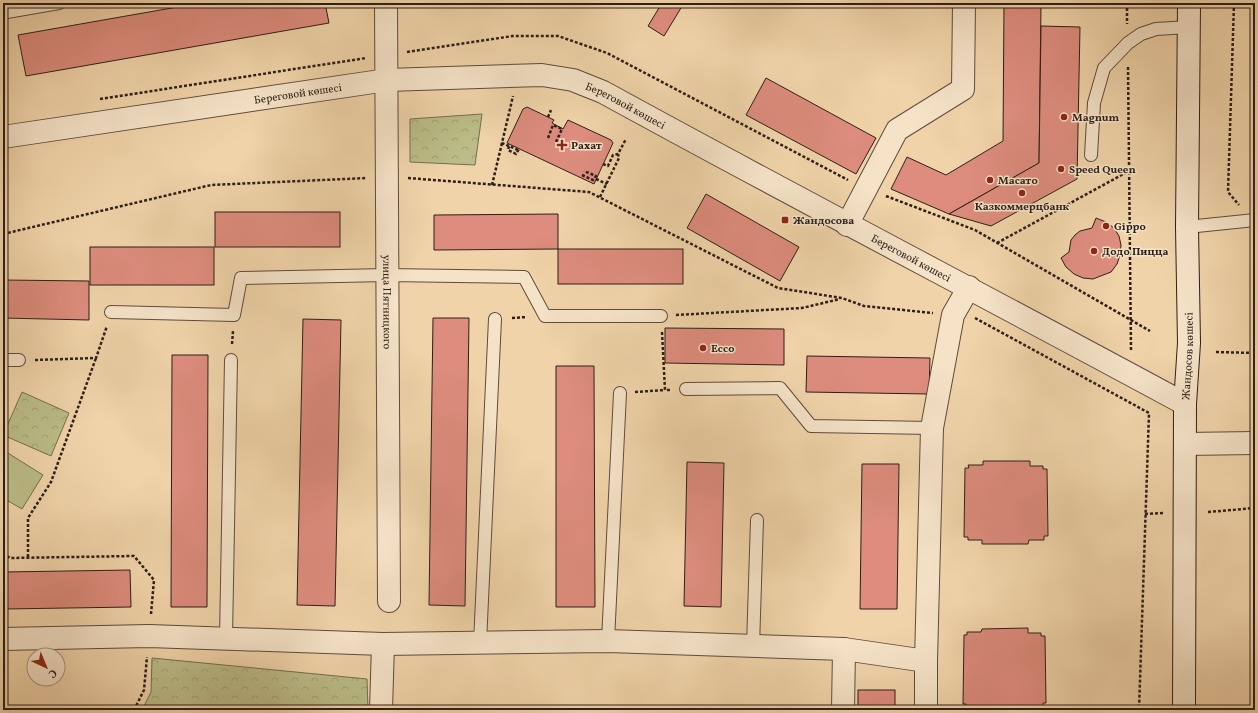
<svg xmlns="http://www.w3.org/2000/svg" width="1258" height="713" viewBox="0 0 1258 713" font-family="Vollkorn,serif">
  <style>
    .green { fill: #bbbc87; stroke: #746e50 }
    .park { fill: url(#park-crowns); stroke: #746e50 }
    .building { fill: #dd8c7d; stroke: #2c1f1a }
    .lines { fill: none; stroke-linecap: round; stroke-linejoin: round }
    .service-casing { stroke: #5d4c3e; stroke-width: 14 }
    .minor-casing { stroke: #5d4c3e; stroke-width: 24 }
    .secondary-casing { stroke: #2c1f1a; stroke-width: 24 }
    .path { stroke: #2c1f1a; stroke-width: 2.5; stroke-dasharray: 3 2; stroke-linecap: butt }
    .service { stroke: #f5e2c7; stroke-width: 12 }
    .minor { stroke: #f5e2c7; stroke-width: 22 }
    .secondary { stroke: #f5e2c7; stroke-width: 22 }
    .poi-dot { fill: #8f2418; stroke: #f5e2c7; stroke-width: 1.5 }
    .labels { text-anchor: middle; stroke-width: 3; stroke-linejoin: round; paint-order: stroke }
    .street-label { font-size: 11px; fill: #2c1f1a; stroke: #f5e2c7 }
    .poi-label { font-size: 11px; font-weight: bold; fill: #2c1f1a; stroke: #f5e2c7; text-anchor: start }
  </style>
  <defs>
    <pattern id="park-crowns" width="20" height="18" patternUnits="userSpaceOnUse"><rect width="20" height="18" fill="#bbbc87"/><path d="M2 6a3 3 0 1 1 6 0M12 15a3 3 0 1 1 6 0" fill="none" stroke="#a1a174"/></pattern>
  </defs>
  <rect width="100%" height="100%" fill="#f0d3a9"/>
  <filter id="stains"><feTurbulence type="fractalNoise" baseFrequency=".005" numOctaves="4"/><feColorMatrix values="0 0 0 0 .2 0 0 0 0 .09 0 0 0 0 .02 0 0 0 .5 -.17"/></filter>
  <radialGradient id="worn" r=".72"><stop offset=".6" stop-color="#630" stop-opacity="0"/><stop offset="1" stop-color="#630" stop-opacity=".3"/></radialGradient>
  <polygon class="green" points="3,450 43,475 22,509 3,498"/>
  <g class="park">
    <polygon points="482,114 475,165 410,162 410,119"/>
    <polygon points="22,392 69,413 51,456 3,435"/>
    <polygon points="152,658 367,679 368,710 142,710 151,692"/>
  </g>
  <g class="building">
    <polygon points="200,3 325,3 329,23 26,76 18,35"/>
    <polygon points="662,3 684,3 664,36 648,26"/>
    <polygon points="1004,3 1041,3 1039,163 949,214 891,189 907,157 946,175 1003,141"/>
    <polygon points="1041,26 1080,27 1077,179 991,226 949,214 1039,163"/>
    <polygon points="766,78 876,138 856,174 746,115"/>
    <polygon points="527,107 554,120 552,123 563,129 568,120 611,140 613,143 594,184 507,143 523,109"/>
    <polygon points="706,194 799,247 780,281 687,228"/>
    <rect x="215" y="212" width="125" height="35"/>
    <polygon points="558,214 558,249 434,250 434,215"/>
    <polygon points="1096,218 1106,222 1114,228 1119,236 1121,245 1120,255 1117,264 1111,272 1093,279 1083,278 1074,274 1066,267 1061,258 1069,252 1071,240 1075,235 1080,231 1092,228"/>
    <rect x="90" y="247" width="124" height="38"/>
    <rect x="558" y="249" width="125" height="35"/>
    <polygon points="3,280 89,281 89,320 3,318"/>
    <polygon points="433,318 469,318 465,606 429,605"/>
    <polygon points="303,319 341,320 335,606 297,605"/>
    <polygon points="665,328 784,329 784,365 665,363"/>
    <polygon points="172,355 208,355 207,607 171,607"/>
    <polygon points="807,356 930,358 929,394 806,392"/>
    <polygon points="556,366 594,366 595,607 556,607"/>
    <polygon points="983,461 1030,461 1030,466 1043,466 1043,469 1047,469 1048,536 1044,536 1044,540 1029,540 1028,544 982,544 982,540 968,540 968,537 964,537 965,468 969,468 968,465 983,465"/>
    <polygon points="687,462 724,463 721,607 684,606"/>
    <polygon points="862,464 899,464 897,609 860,609"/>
    <polygon points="130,570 131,607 5,609 4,572"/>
    <polygon points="1028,628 1028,633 1041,633 1041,636 1045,636 1046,703 1043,703 1043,707 1027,707 1027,710 980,710 980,707 966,707 966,704 963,704 964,635 967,635 967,632 981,632 982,629"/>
    <rect x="858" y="690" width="37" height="20"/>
  </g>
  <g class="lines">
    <defs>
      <g id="service">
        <polyline points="3,11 7,12 59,3"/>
        <polyline points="1091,155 1094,103 1104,68 1128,43 1141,34 1156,29 1189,27"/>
        <polyline points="1187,227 1255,220"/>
        <polyline points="111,312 234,315 241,278 387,275 524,277 545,316 661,316"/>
        <polyline points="3,360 19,360"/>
        <polyline points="686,389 780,388 811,426 932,428"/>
        <polyline points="226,638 231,360"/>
        <polyline points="608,641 620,393"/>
        <polyline points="480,643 495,319"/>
        <polyline points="753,646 757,520"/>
      </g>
      <g id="minor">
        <path id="s1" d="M386 3 389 601"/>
        <path id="s2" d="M3 137 387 80 542 75 573 80 603 92C796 198 991 299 1185 404"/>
        <polyline points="847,225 897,130 963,89 964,3"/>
        <polyline points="1185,444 1255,443"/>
        <polyline points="3,639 149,636 383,644 608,641 844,649 926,661"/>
        <polyline points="381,710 383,644"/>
        <polyline points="843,710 844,649"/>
        <polyline points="926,710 926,661 932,428 953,315 969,287"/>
      </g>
      <g id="secondary">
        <path id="s3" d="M1184 710 1185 404 1189 343 1187 227 1189 3"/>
      </g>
    </defs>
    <use href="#service" class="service-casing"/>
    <use href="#minor" class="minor-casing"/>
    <use href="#secondary" class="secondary-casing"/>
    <g class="path">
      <polyline points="1127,3 1127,24"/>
      <polyline points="1234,3 1228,192 1239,205"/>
      <polyline points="407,52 513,36 558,36 607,53 848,180"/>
      <polyline points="1128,67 1131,350"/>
      <polyline points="100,99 366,58"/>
      <polyline points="3,103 6,113"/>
      <polyline points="548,117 551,110"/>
      <polyline points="548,138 553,125 562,129 556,142"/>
      <polyline points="509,146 502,143 513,96"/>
      <polyline points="518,150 509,146 508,150 516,154 519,149"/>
      <polyline points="603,164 608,166 613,155 618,154 626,139"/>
      <polyline points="582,175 593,180 596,176 584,171"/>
      <polyline points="408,178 589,192 778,288 842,298 864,306 933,313"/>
      <polyline points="596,179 607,184"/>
      <polyline points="492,185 502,143"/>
      <polyline points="886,196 975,230 1150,331"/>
      <polyline points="600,197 619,158 618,154"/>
      <polyline points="3,234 211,185 367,178"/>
      <polyline points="997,243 1129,171"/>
      <polyline points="676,315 802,308 840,299"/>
      <polyline points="512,318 527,317"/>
      <polyline points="975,318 1149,413 1139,710"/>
      <polyline points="662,332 665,390 670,390"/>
      <polyline points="232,344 233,331"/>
      <polyline points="1216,352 1255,353"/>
      <polyline points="35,360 96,358 107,326"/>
      <polyline points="635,392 665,390"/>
      <polyline points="1208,512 1255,508"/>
      <polyline points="1145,514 1164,513"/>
      <polyline points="3,553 10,558 134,556 154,580 151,614"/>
      <polyline points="28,557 28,518 51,482 96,358"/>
      <polyline points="134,710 144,690 147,657"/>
    </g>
    <use href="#service" class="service"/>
    <use href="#minor" class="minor"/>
    <use href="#secondary" class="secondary"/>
  </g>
  <g class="poi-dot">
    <circle cx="1064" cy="117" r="4"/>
    <path d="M560 139h4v4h4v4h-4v4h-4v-4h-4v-4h4z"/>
    <circle cx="1061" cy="169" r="4"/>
    <circle cx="990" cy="180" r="4"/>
    <circle cx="1022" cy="193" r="4"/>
    <rect x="781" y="216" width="8" height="8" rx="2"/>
    <circle cx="1106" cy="226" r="4"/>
    <circle cx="1094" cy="251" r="4"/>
    <circle cx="703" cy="348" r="4"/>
  </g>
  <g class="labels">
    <g class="street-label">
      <text dy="4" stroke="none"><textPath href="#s2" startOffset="298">Береговой көшесі</textPath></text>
      <text dy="4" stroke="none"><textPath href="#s2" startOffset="633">Береговой көшесі</textPath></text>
      <text dy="4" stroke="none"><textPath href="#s2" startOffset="957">Береговой көшесі</textPath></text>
      <text dy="4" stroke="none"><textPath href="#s1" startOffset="299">улица Пятницкого</textPath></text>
      <text dy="4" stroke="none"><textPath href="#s3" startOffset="354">Жандосов көшесі</textPath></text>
    </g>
    <g class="poi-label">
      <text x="1072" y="121">Magnum</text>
      <text x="571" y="149">Рахат</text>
      <text x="1069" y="173">Speed Queen</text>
      <text x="998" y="184">Масато</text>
      <text x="1022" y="210" text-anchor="middle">Казкоммерцбанк</text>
      <text x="793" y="224">Жандосова</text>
      <text x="1114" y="230">Gippo</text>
      <text x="1102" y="255">Додо Пицца</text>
      <text x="711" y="352">Ecco</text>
    </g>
  </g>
  <rect width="1258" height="713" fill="none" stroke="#f0d3a9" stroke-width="16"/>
  <rect x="4" y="4" width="1250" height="705" fill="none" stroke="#2c1f1a" stroke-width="2"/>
  <rect x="8" y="8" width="1242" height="697" fill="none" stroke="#2c1f1a"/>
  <g transform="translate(46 667) rotate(136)"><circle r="19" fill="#f5e2c7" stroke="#a59482"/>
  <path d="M0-3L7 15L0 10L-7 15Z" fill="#8f2418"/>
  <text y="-6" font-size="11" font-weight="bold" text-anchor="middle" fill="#2c1f1a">С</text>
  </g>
  <rect width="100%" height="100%" filter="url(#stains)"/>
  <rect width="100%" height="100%" fill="url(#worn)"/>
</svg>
